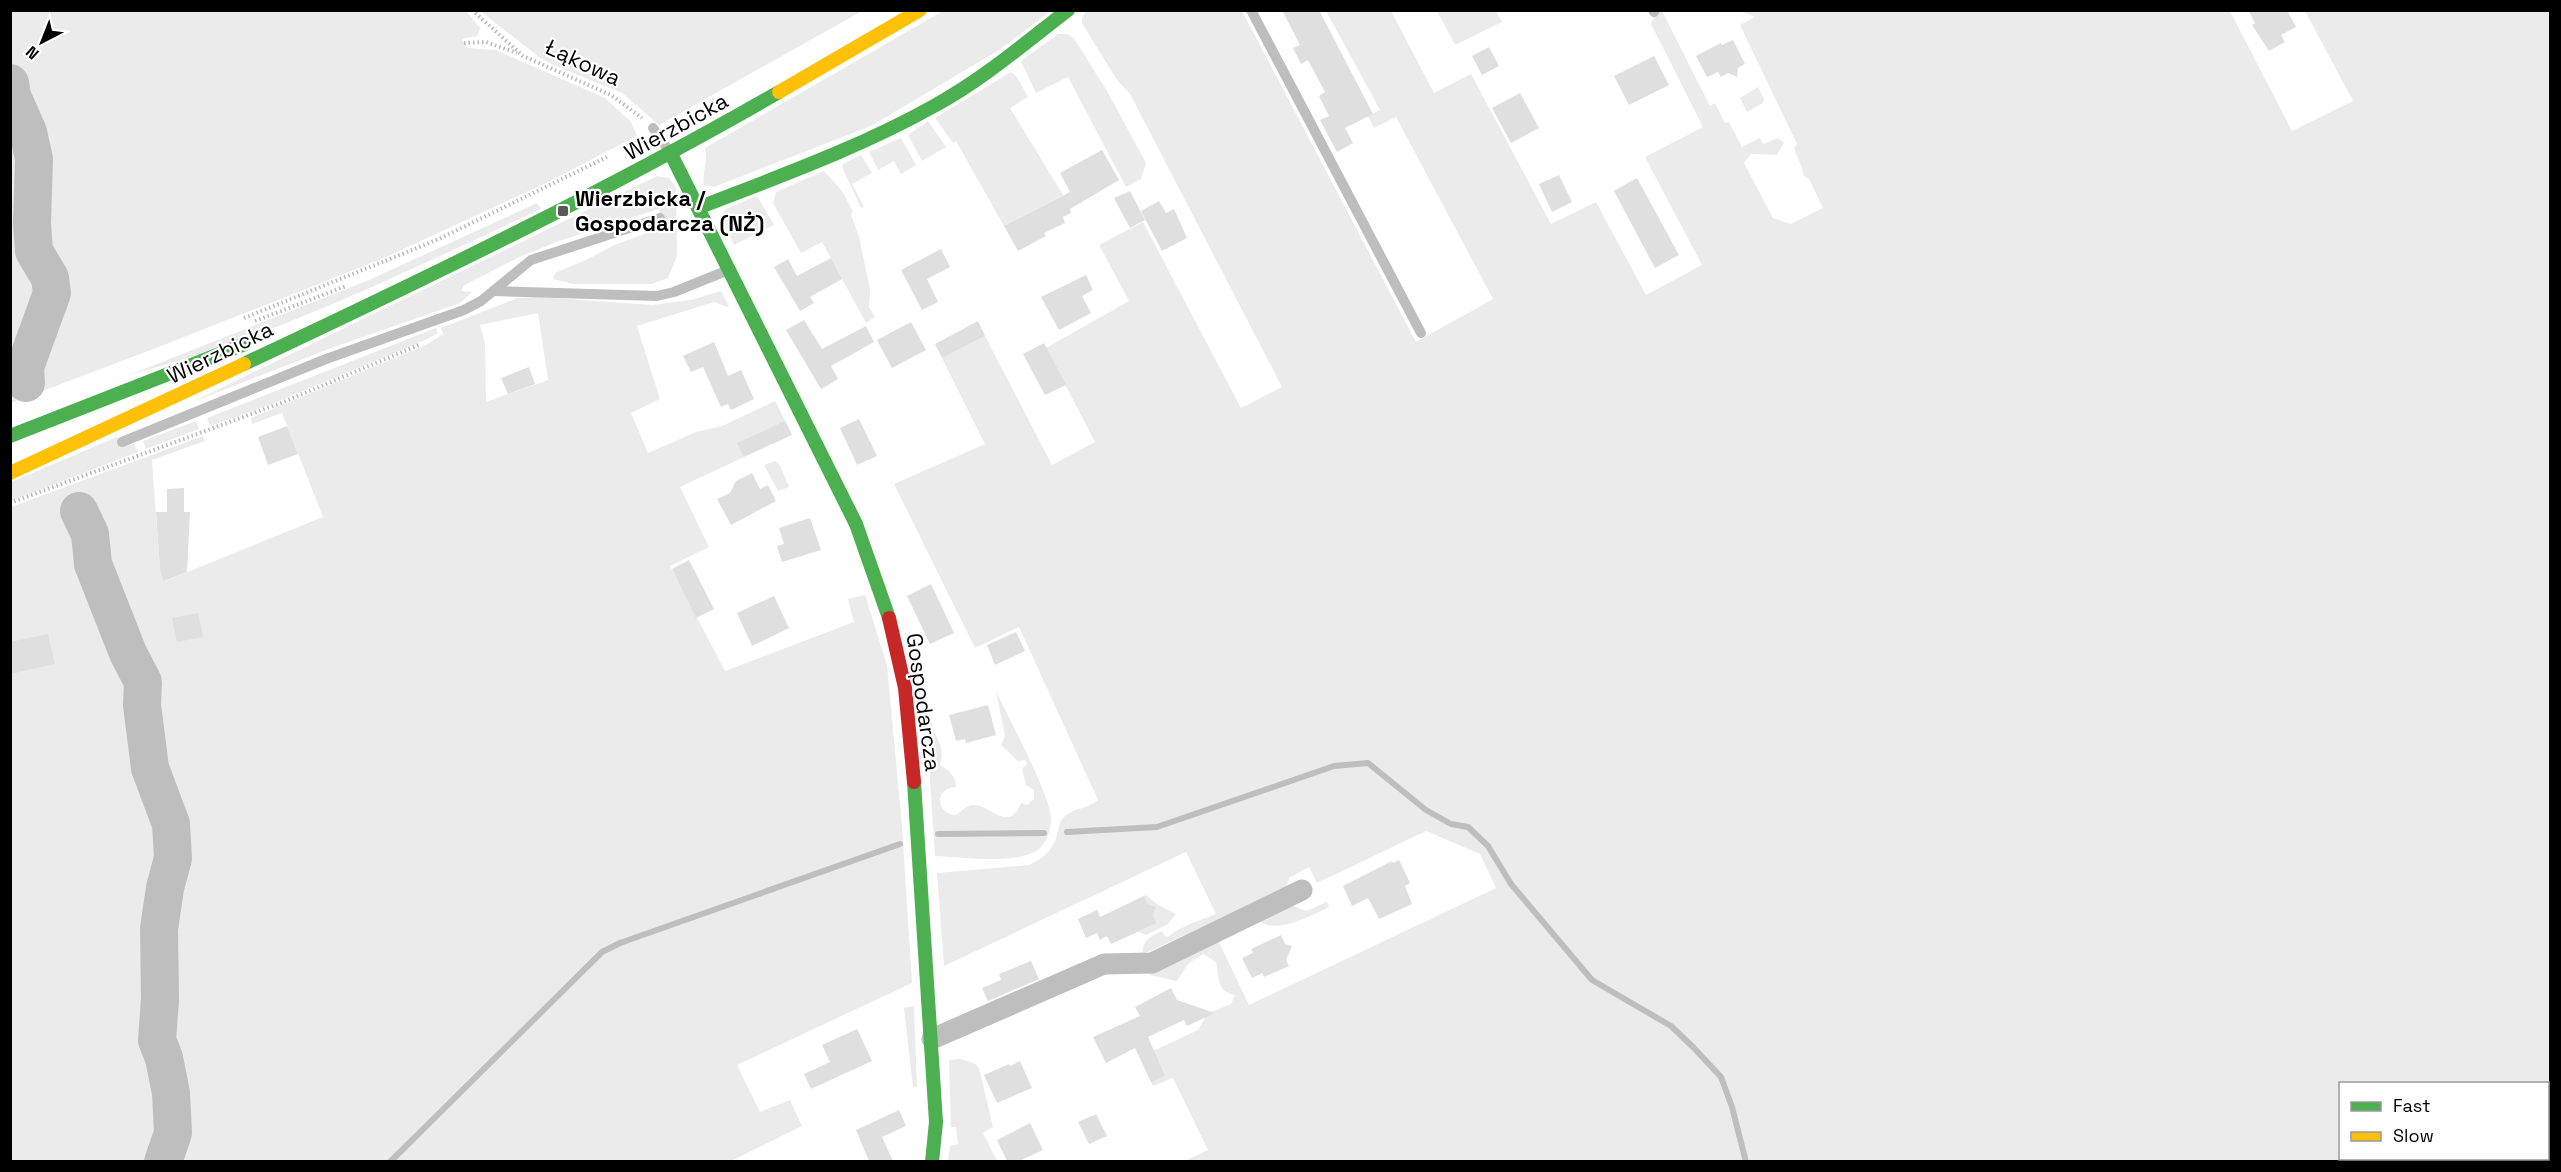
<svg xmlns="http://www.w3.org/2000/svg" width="2561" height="1172" viewBox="0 0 2561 1172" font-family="'Space Grotesk',sans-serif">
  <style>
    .green { fill: #ebebeb; fill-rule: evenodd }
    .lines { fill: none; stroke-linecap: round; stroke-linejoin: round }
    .stream { stroke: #bebebe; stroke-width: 6 }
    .river { stroke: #bebebe; stroke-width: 38 }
    .building { fill: #dfdfdf }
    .path { stroke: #b9b9b9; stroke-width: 4; stroke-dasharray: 1.5 3; stroke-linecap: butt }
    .lane { stroke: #bebebe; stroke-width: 10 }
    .street { stroke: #bebebe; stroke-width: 21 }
    .fast { stroke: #4caf50; stroke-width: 14 }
    .slow { stroke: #ffc107; stroke-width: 14 }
    .jam { stroke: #c62828; stroke-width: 14 }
    .poi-dot { fill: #595959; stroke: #fff; stroke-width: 2 }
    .labels { text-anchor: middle; stroke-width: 4.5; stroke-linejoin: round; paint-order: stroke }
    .street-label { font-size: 22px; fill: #000; stroke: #fff }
    .poi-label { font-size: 22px; font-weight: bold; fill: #000; stroke: #fff; text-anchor: start }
  </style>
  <rect width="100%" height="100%" fill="#fff"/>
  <g class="green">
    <polygon points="11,10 466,11 480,28 477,36 462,39 468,48 496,50 605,98 631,122 637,136 546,183 384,258 169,343 11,403"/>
    <polygon points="480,11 862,11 659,125 622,93 551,64 539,57"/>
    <path d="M943 11H1051L999 50 871 126 714 187 704 185C701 173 709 161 705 148Z"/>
    <path d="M1086 11H1242L1416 342 1493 299 1396 117 1374 128 1368 116 1380 110 1326 11H1391L1434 93 1471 74 1551 224 1596 202 1646 295 1702 265 1645 157 1703 127 1651 24 1657 11H1662L1710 106 1715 103 1725 123 1729 122 1742 147 1760 138 1763 144 1778 138 1784 143 1777 155 1751 154 1744 163 1773 218 1791 224 1823 208 1809 179 1803 175 1802 168 1794 148 1797 144 1740 25 1755 17 1740 11H2230L2292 131 2353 101 2305 11H2550V1161H1185L1208 1150 1173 1078 1153 1086 1140 1057 1198 1030 1208 1013 1231 1004 1235 995C1215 990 1220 979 1216 962L1203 954 1188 964 1177 981 1150 975 1148 972 1218 940 1249 1005 1496 888 1480 854 1426 831 1317 883 1309 867 1289 878 1286 889 1143 954C1142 940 1150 937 1162 931L1165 936 1168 937C1182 925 1199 921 1216 914L1186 852 944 966 937 873 1029 865C1040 860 1052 851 1056 839 1058 831 1058 823 1064 817 1074 807 1087 810 1098 800L1019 627 975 648 894 484 985 444 942 358 985 336 1052 465 1095 442 1046 348 1129 301 1099 245 1143 222 1241 408 1282 387 1130 94 1117 80 1082 23V18ZM2340 1084H2548V1158H2340Z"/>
    <polygon points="1437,11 1496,11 1502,22 1455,45"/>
    <polygon points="1058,34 1068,34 1075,40 1107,91 1146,163 1141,179 1126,187 1068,77 1036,93 1021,61"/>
    <polygon points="1011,72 1017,77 1028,97 1010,108 1063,195 1004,226 956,141 953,143 935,118"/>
    <polygon points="1758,87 1764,99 1763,103 1747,112 1740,98"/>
    <polygon points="928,121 946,147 922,161 908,135"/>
    <polygon points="901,138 916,165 901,174 894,161 878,170 869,152"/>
    <polygon points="861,155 872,173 852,184 864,207 861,208 842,167 843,164"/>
    <polygon points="824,171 843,192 853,212 851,214 859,237 870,289 869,307 875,317 866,323 822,242 801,253 773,203 776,192"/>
    <polygon points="657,176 669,178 676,188 677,256 668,278 652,284 573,284 553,279 555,273 590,258 612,246 663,227 659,209 559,241 517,258 463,286 462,291 472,292 460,303 326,350 190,403"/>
    <polygon points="757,196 774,225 734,245 720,216 726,209"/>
    <path d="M537 203 541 209C407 271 273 338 129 375L369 280Z"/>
    <path d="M721 291 729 306 727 307 714 302 637 326 660 399 631 413 648 453 696 432 722 426 775 401 792 434 767 429 738 443 744 457 680 487 709 547 670 566 725 671 854 622 848 599 865 595 887 665 902 826 912 983 737 1065 760 1112 790 1100 802 1126 729 1162H11V507L203 436 205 441 152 460 160 570 165 581 323 517 282 413 252 424 251 418 426 345 443 334 441 328 518 298 539 297 652 305 691 300ZM538 313 548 380 486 402 485 343 480 325Z"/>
    <polygon points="436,328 438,333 423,341 272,404 210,426 207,418"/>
    <polygon points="196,421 199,429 146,449 143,441"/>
    <polygon points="117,437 122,447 134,444 138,452 11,501 11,482"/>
    <polygon points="775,461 780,465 789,487 778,491 764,465"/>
    <path d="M996 691C1008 717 1050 794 1051 818 1051 832 1045 848 1032 853 1006 864 963 857 935 856L926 718 932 719C930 737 947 740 940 765 951 771 955 776 956 787 935 787 935 813 955 815 962 812 965 806 972 805 991 803 1008 835 1021 803L1027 805 1034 799V790L1026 785 1022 769 1027 764 1025 760 1018 761 1001 745 1005 736Z"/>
    <polygon points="1146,895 1158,905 1176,914 1168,924 1146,935 1138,932 1157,923 1153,916 1155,910 1153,906 1148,904 1144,896"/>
    <path d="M1327 902 1329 907C1313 915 1273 936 1259 920L1292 905 1306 911Z"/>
    <polygon points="914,1006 917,1087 913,1087 904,1008"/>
    <polygon points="960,1059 974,1063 979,1068 993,1127 983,1133 997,1161 948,1161 950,1146 958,1144 956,1127 951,1127 949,1060"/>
  </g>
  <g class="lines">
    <g class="stream">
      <polyline points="1067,832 1157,827 1334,766 1368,763 1426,810 1451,824 1468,827 1488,846 1511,884 1592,980 1671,1026 1693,1047 1721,1077 1732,1107 1746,1162"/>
      <polyline points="938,834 1044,833"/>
      <polyline points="390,1162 602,952 620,943 900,844"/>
    </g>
    <g class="river">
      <polyline points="10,83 12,96 28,132 34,159 32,223 34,251 50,278 52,293 25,367 26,383"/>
      <polyline points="79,511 90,534 93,564 128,653 143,682 142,705 150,768 171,824 173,858 165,888 159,929 160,999 157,1040 164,1058 171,1093 173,1133 163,1162"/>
    </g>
  </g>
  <g class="building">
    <polygon points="1282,10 1319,10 1373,114 1345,128 1353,143 1337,152 1320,120 1329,116 1319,96 1325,92 1308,60 1301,64 1293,48 1300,45"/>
    <polygon points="2248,10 2287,10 2296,27 2281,35 2285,42 2269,51 2252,25 2255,23"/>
    <polygon points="1733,40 1745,64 1738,68 1737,77 1728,73 1721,77 1718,72 1707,77 1696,56 1721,43 1722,45"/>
    <polygon points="1489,47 1499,66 1482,75 1472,56"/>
    <polygon points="1654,56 1669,85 1629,105 1614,76"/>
    <polygon points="1520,93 1539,128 1511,143 1492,108"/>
    <polygon points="1102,150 1119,180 1070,209 1071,213 1063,217 1065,223 1044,233 1046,236 1018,251 1004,226 1070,192 1060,173"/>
    <polygon points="1559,175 1572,202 1552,212 1539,184"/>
    <polygon points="1637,178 1679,255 1655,268 1614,191"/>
    <polygon points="1130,191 1145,220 1130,228 1114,198"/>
    <polygon points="1159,201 1166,213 1174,209 1187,238 1162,251 1141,211"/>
    <polygon points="941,249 950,267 927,279 938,302 922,310 901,270"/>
    <polygon points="831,258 842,279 810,297 814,303 800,311 774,267 788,259 797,276"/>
    <polygon points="1086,275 1093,290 1082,296 1091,313 1059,330 1041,297"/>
    <polygon points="804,320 822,349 866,326 874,342 831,366 838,379 821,389 786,330"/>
    <polygon points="978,321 985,336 942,358 935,344"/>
    <polygon points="911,322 926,350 892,368 877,340"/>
    <polygon points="714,342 728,376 741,370 754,399 731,410 728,404 721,407 703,367 691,372 683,356"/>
    <polygon points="1044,343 1066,385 1045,395 1023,354"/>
    <polygon points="529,367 535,384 508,394 501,378"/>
    <polygon points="859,419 877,456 857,465 840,428"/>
    <polygon points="785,421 792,435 744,457 737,443"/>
    <polygon points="287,426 298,454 268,465 258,437"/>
    <polygon points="752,473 760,489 768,485 776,501 731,525 717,499 730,493 736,481"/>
    <polygon points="184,488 184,512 190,512 187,572 164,581 160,570 156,512 167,512 167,489"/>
    <polygon points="810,518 821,550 782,562 777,546 784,544 779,528"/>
    <polygon points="689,560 714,609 696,618 672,569"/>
    <polygon points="931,584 954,633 930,644 907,596"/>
    <polygon points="774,596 789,628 752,646 737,613"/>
    <polygon points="198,613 203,637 177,642 172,618"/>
    <polygon points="1016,632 1025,651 995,665 987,645"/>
    <polygon points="48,634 55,664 10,674 10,642"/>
    <polygon points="988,705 996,735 966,743 965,739 956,741 949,715"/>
    <polygon points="1399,860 1410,883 1405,886 1412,904 1379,919 1368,898 1352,906 1343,886 1392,861 1393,863"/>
    <polygon points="1144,896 1148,904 1156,907 1153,916 1157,923 1111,944 1107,936 1100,940 1097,933 1086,938 1078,919 1097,910 1100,917"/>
    <polygon points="1281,935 1285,944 1292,946 1286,960 1289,966 1264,977 1262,973 1252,978 1242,958 1253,953 1251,949"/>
    <polygon points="1031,961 1039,979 988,1001 982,988 1001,980 999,974"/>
    <polygon points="1171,988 1177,1000 1215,1013 1187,1026 1184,1020 1148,1037 1165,1076 1151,1082 1135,1048 1106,1063 1093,1037 1140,1016 1135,1007"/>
    <polygon points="857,1029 872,1061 811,1089 804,1074 830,1062 822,1045"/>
    <polygon points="1020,1061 1032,1088 997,1103 984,1075 1009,1064 1010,1066"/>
    <polygon points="899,1110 906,1126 882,1137 893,1161 869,1161 856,1130"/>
    <polygon points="1096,1114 1107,1136 1089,1144 1078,1122"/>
    <polygon points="1030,1123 1043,1150 1019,1161 1007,1161 997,1140"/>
  </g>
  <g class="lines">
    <g class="path">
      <polyline points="472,10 523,56 611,95 642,118"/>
      <polyline points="464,43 486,42 517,53"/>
      <polyline points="244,318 439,239 607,157"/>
      <polyline points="255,321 346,286"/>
      <polyline points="10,503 281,403 421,344"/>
    </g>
    <g class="lane">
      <polyline points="1251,10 1421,333"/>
      <polyline points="1653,10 1654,12"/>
      <polyline points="653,128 669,151"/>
      <polyline points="494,291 657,296 674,292 726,271"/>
      <polyline points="122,442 326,359 464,310 481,301 531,260 660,218"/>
    </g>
    <polyline class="street" points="932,1039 1104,964 1152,963 1302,890"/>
    <g class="fast">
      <polyline points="671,154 856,524 889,618"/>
      <path d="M698 208C777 177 859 148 934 106 982 80 1025 43 1068 10"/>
      <path d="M244 364C425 279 605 192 779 92"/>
      <polyline points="10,436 245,344"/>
      <polyline points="914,782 936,1122 932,1162"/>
    </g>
    <g class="slow">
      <polyline points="779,92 920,10"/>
      <polyline points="10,473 244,364"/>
    </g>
    <polyline class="jam" points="889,618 905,688 914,782"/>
  </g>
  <rect class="poi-dot" x="557" y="205" width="12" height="12" rx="3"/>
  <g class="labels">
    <g class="street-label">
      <text transform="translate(583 62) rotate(25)" y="8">Łąkowa</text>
      <text transform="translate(676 126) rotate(-29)" y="8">Wierzbicka</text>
      <text transform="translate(220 352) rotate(-26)" y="8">Wierzbicka</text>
      <text transform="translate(924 702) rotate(82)" y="8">Gospodarcza</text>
    </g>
    <g class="poi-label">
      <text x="575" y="206">Wierzbicka /<tspan x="575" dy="25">Gospodarcza (NŻ)</tspan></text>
    </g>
  </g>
  <rect width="2561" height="1172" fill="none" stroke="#000000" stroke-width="24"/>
  <rect x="2339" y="1082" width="210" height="78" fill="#ffffff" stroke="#999999" stroke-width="1.5"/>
  <rect x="2351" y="1102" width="30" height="9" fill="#4caf50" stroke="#999999" stroke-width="1.5"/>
  <text x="2393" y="1112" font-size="18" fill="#000000">Fast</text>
  <rect x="2351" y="1132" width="30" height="9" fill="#ffc107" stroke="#999999" stroke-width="1.5"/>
  <text x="2393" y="1142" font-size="18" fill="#000000">Slow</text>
  <g transform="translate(42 42) rotate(222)" stroke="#ffffff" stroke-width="4.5" paint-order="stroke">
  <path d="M0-4.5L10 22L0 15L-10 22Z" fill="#000000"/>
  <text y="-9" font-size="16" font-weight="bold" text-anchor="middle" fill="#000000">N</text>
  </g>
</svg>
